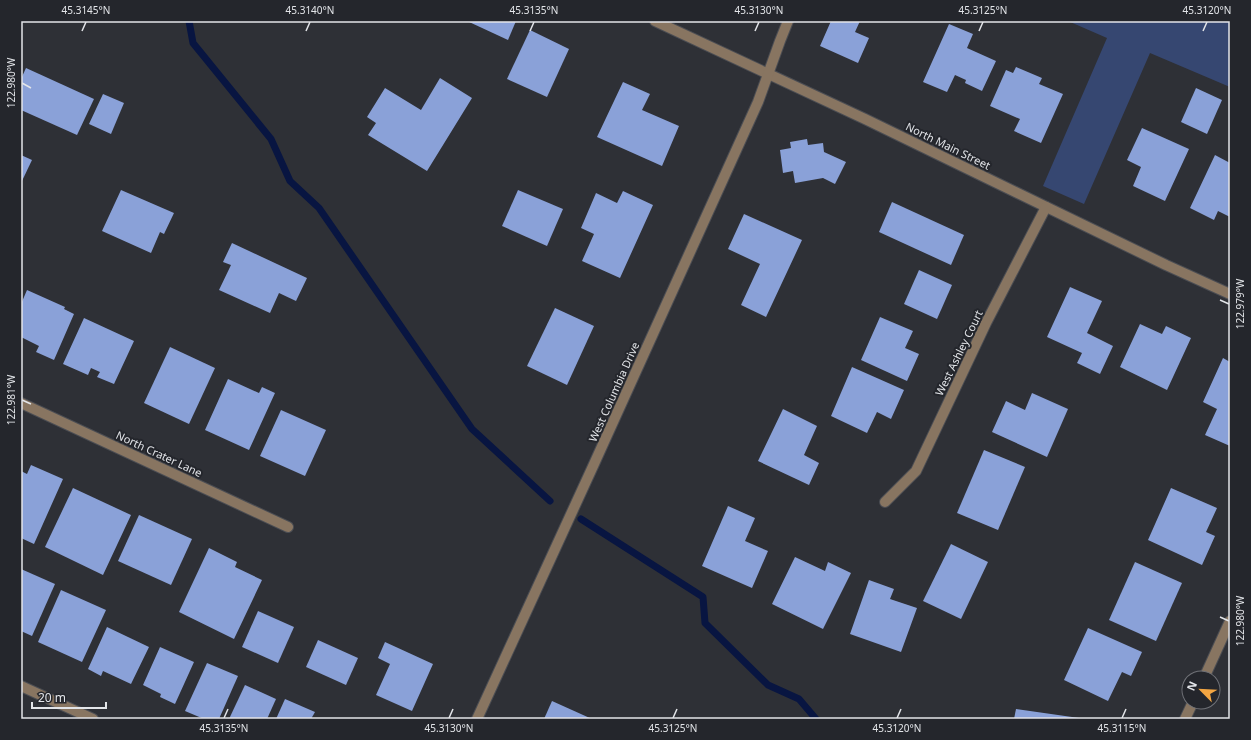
<svg xmlns="http://www.w3.org/2000/svg" width="1251" height="740" viewBox="0 0 1251 740" font-family="'Noto Sans',sans-serif">
  <style>
    .green { fill: #364771 }
    .lines { fill: none; stroke-linecap: round; stroke-linejoin: round }
    .stream { stroke: #081541; stroke-width: 7 }
    .building { fill: #8aa1d8 }
    .minor-casing { stroke: #4b4d53; stroke-width: 12 }
    .minor { stroke: #887561; stroke-width: 10 }
    .ticks { fill: none; stroke: #e3e5e9; stroke-width: 1.5 }
    .labels { text-anchor: middle; stroke-width: 4; stroke-linejoin: round; paint-order: stroke }
    .street-label { font-size: 11px; fill: #e3e5e9; stroke: #24262c }
    .neatline { fill: none; stroke: #e3e5e9; stroke-width: 1.5 }
    .ticks-label { font-size: 10px; text-anchor: middle; fill: #e3e5e9 }
  </style>
  <rect width="100%" height="100%" fill="#2e3036"/>
  <polygon class="green" points="1068,21 1230,21 1230,87 1150,53 1084,204 1043,186 1107,38"/>
  <g class="lines">
    <g class="stream">
      <polyline points="189,21 193,43 271,139 290,181 319,208 472,429 550,501"/>
      <polyline points="581,519 703,597 705,623 768,685 799,699 816,719"/>
    </g>
  </g>
  <g class="building">
    <polygon points="467,21 516,21 508,40"/>
    <polygon points="831,21 860,21 855,32 869,38 858,63 820,46"/>
    <polygon points="949,24 973,34 967,48 996,61 982,91 965,83 966,80 955,75 947,92 923,82"/>
    <polygon points="530,30 569,49 547,97 507,79"/>
    <polygon points="1016,67 1042,78 1039,84 1063,94 1041,143 1014,131 1020,119 990,106 1006,70 1013,73"/>
    <polygon points="26,68 94,99 77,135 21,110 21,79"/>
    <polygon points="440,78 472,98 427,171 368,135 376,123 367,117 385,88 421,110"/>
    <polygon points="623,82 650,94 642,110 679,126 662,166 597,137"/>
    <polygon points="1196,88 1222,100 1207,134 1181,122"/>
    <polygon points="103,94 124,103 111,134 89,124"/>
    <polygon points="1142,128 1189,149 1165,201 1133,186 1141,167 1127,160"/>
    <polygon points="807,139 808,145 823,143 824,152 846,162 835,184 823,178 795,183 793,171 783,173 780,150 791,148 790,142"/>
    <polygon points="21,155 32,160 21,183"/>
    <polygon points="1215,155 1230,163 1230,217 1218,211 1214,220 1190,208"/>
    <polygon points="121,190 174,213 164,234 160,232 151,253 102,231"/>
    <polygon points="518,190 563,209 547,246 502,226"/>
    <polygon points="623,191 653,205 620,278 582,261 594,234 581,228 596,193 617,203"/>
    <polygon points="892,202 964,235 951,265 879,232"/>
    <polygon points="744,214 802,240 766,317 741,305 760,264 728,249"/>
    <polygon points="232,243 307,278 296,301 279,293 270,313 219,290 231,265 223,262"/>
    <polygon points="919,270 952,285 937,319 904,304"/>
    <polygon points="1070,287 1102,301 1087,333 1113,346 1100,374 1077,363 1082,353 1047,337"/>
    <polygon points="27,290 65,307 64,309 74,314 54,360 36,352 39,346 21,337 21,304"/>
    <polygon points="555,308 594,326 567,385 527,366"/>
    <polygon points="880,317 913,331 905,348 919,354 907,381 861,360"/>
    <polygon points="84,318 134,341 114,384 97,377 100,372 91,368 88,375 63,364"/>
    <polygon points="1140,324 1162,334 1166,326 1191,338 1167,390 1120,367"/>
    <polygon points="170,347 215,368 189,424 144,403"/>
    <polygon points="1223,358 1230,362 1230,446 1205,435 1217,409 1203,402"/>
    <polygon points="852,367 904,390 891,419 877,412 867,433 831,416"/>
    <polygon points="228,379 259,393 262,387 275,393 249,450 205,430"/>
    <polygon points="1032,393 1068,409 1047,457 992,432 1006,401 1025,410"/>
    <polygon points="783,409 817,426 804,455 819,463 809,485 758,461"/>
    <polygon points="281,410 326,430 305,476 260,456"/>
    <polygon points="984,450 1025,467 998,530 957,513"/>
    <polygon points="31,465 63,479 34,544 21,538 21,471 27,474"/>
    <polygon points="73,488 131,515 103,575 45,547"/>
    <polygon points="1171,488 1217,508 1206,532 1215,536 1202,565 1148,540"/>
    <polygon points="728,506 755,518 745,541 768,551 752,588 702,566"/>
    <polygon points="139,515 192,539 171,585 118,561"/>
    <polygon points="951,544 988,562 961,619 923,601"/>
    <polygon points="209,548 237,562 235,567 262,580 234,639 179,612"/>
    <polygon points="795,557 825,571 828,562 851,573 823,629 772,604"/>
    <polygon points="1135,562 1182,583 1156,641 1109,620"/>
    <polygon points="21,569 55,584 32,636 21,631"/>
    <polygon points="869,580 894,589 890,599 917,608 901,652 850,634"/>
    <polygon points="61,590 106,610 82,662 38,642"/>
    <polygon points="258,611 294,627 278,663 242,647"/>
    <polygon points="107,627 149,647 131,684 103,671 101,676 88,669"/>
    <polygon points="1088,628 1142,652 1131,676 1122,672 1108,701 1064,680"/>
    <polygon points="318,640 358,658 346,685 306,667"/>
    <polygon points="385,642 433,664 412,711 376,695 390,664 378,658"/>
    <polygon points="160,647 194,662 175,704 160,697 161,694 143,685"/>
    <polygon points="207,663 238,676 219,719 204,719 185,711"/>
    <polygon points="245,685 276,699 267,719 229,719"/>
    <polygon points="285,699 315,712 311,719 276,719"/>
    <polygon points="552,701 592,719 544,719"/>
    <polygon points="1016,709 1079,718 1079,719 1014,719"/>
  </g>
  <g class="lines">
    <defs>
      <g id="minor">
        <polyline points="655,21 865,119 1166,265 1230,294"/>
        <polyline points="21,403 288,527"/>
        <polyline points="885,502 916,471 986,323 1046,207"/>
        <polyline points="1204,678 1230,621"/>
        <polyline points="21,686 93,719"/>
        <polyline points="477,719 594,464 758,102 780,41 788,21"/>
        <polyline points="1185,719 1193,702"/>
      </g>
    </defs>
    <use href="#minor" class="minor-casing"/>
    <use href="#minor" class="minor"/>
  </g>
  <path class="ticks" d="M82 31 86 22M306 31 310 22M530 31 534 22M755 31 759 22M979 31 983 22M1203 31 1207 22M22 83 31 88M1220 300 1229 304M22 400 31 404M1220 617 1229 621M224 718 228 709M449 718 453 709M673 718 677 709M897 718 901 709M1122 718 1126 709"/>
  <g class="labels">
    <g class="street-label">
      <text transform="translate(948 146) rotate(26)" y="4">North Main Street</text>
      <text transform="translate(959 353) rotate(-64)" y="4">West Ashley Court</text>
      <text transform="translate(614 392) rotate(-66)" y="4">West Columbia Drive</text>
      <text transform="translate(159 454) rotate(25)" y="4">North Crater Lane</text>
    </g>
  </g>
  <rect width="1251" height="740" fill="none" stroke="#24262c" stroke-width="44"/>
  <g transform="translate(1201 690) rotate(294)"><circle r="19" fill="#24262c" stroke="#707278"/>
  <path d="M0-3L7 15L0 10L-7 15Z" fill="#f2a542"/>
  <text y="-6" font-size="11" font-weight="bold" text-anchor="middle" fill="#e3e5e9">N</text>
  </g>
  <path d="M32 702v6h74v-6" fill="none" stroke="#e3e5e9" stroke-width="2"/>
  <text x="38" y="702" font-size="12" fill="#e3e5e9" stroke="#24262c" stroke-width="3" paint-order="stroke">20 m</text>
  <rect x="22" y="22" width="1207" height="696" class="neatline"/>
  <g class="ticks-label">
    <text x="86" y="14">45.3145°N</text>
    <text x="310" y="14">45.3140°N</text>
    <text x="534" y="14">45.3135°N</text>
    <text x="759" y="14">45.3130°N</text>
    <text x="983" y="14">45.3125°N</text>
    <text x="1207" y="14">45.3120°N</text>
    <text transform="translate(11 83) rotate(-90)" y="4">122.980°W</text>
    <text transform="translate(1240 304) rotate(-90)" y="4">122.979°W</text>
    <text transform="translate(11 400) rotate(-90)" y="4">122.981°W</text>
    <text transform="translate(1240 621) rotate(-90)" y="4">122.980°W</text>
    <text x="224" y="732">45.3135°N</text>
    <text x="449" y="732">45.3130°N</text>
    <text x="673" y="732">45.3125°N</text>
    <text x="897" y="732">45.3120°N</text>
    <text x="1122" y="732">45.3115°N</text>
  </g>
</svg>
